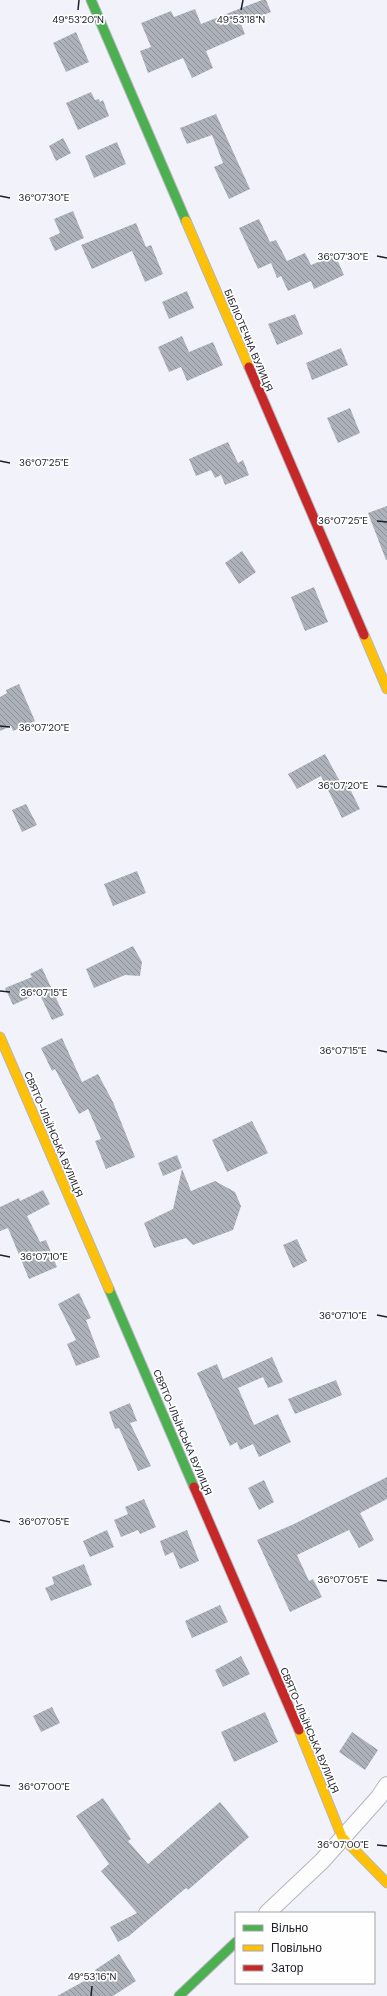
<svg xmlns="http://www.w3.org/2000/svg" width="387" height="1996" viewBox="0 0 387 1996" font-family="'DM Sans',sans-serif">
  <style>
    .building { fill: url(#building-back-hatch) }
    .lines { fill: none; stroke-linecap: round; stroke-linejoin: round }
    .street-casing { stroke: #b5b6bf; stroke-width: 18 }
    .fast-casing { stroke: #b5b6bf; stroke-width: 11 }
    .slow-casing { stroke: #b5b6bf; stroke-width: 11 }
    .jam-casing { stroke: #b5b6bf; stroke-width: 11 }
    .street { stroke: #fdfdfe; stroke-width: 16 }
    .fast { stroke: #4caf50; stroke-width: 9 }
    .slow { stroke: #ffc107; stroke-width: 9 }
    .jam { stroke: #c62828; stroke-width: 9 }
    .ticks { fill: none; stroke: #1c1e2a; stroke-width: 1.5 }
    .labels { text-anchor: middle; stroke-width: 3.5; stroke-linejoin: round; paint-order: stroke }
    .street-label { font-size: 10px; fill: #1c1e2a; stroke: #fefefe }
    .ticks-label { font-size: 10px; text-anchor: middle; fill: #1c1e2a; stroke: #fefefe; stroke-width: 3.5; stroke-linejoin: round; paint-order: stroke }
  </style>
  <defs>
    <pattern id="building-back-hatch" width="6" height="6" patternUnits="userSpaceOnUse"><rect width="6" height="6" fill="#adb2ba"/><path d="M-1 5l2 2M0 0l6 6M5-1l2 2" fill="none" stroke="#8c9097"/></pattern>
  </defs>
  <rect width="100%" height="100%" fill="#f2f3fa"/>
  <g class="building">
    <polygon points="262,0 266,0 271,12 241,24 245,34 206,51 213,68 192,78 183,58 148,73 140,51 151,47 141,23 171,11 174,17 195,9 201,24"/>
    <polygon points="76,32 89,62 66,72 53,43"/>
    <polygon points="91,92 95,100 99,99 100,102 103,100 109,116 78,130 66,103"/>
    <polygon points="216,114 250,189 229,199 214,167 223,163 212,135 187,144 180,128"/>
    <polygon points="63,138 71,153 56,161 49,146"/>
    <polygon points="117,142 126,164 94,178 85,156"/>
    <polygon points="73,211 84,238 55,251 49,238 60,233 54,219"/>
    <polygon points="259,219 270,242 276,240 287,261 305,253 311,265 335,255 344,275 314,289 311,281 288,291 281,276 277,278 271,263 258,269 239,228"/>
    <polygon points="136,223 146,247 151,245 163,274 145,282 132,251 92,269 81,245"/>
    <polygon points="187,291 194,308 169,319 162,302"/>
    <polygon points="295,314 303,334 277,345 268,324"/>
    <polygon points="182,336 189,352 213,342 223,365 187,381 181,367 169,372 158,347"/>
    <polygon points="341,348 348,365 312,380 306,363"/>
    <polygon points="350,408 360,433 338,443 327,418"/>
    <polygon points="228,442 238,463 243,460 249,475 225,485 221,475 215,478 211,470 196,476 189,459"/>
    <polygon points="387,506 387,560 386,560 368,513"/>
    <polygon points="242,551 256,572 239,584 225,563"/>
    <polygon points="314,587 328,622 305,631 291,597"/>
    <polygon points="19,684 35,721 13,731 11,726 0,731 0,697 7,693 6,690"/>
    <polygon points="325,754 343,787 348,785 360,809 342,818 321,776 297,789 288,774"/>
    <polygon points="26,804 37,825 22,832 12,810"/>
    <polygon points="137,871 146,893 113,906 104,884"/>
    <polygon points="133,946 142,962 140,976 125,975 94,988 86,969"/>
    <polygon points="42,968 64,1015 52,1020 39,993 13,1005 5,988 32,977 30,974"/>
    <polygon points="62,1038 82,1082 98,1074 113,1102 135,1157 106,1169 95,1141 101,1139 88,1109 79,1114 55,1069 52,1071 41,1048"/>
    <polygon points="252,1121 268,1153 227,1172 212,1140"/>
    <polygon points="177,1155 182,1168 163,1176 158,1163"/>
    <polygon points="182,1169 191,1191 215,1181 235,1192 241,1206 233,1230 193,1245 186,1238 154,1248 144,1223 173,1209"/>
    <polygon points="43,1190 50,1204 27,1216 40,1242 46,1240 57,1267 29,1279 8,1228 0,1231 0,1207 19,1198 20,1201"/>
    <polygon points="297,1239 307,1261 293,1268 283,1245"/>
    <polygon points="79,1293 91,1318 86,1320 100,1357 76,1366 67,1344 76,1340 58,1304"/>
    <polygon points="272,1357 283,1382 268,1388 263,1377 238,1388 254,1425 278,1414 291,1442 259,1457 253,1444 240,1450 237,1442 230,1446 197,1373 217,1364 223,1379"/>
    <polygon points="336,1380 342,1395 295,1414 288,1399"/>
    <polygon points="130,1403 137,1421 130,1423 151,1466 138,1471 119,1428 115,1429 109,1412"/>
    <polygon points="387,1477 387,1499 360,1513 374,1540 359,1548 349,1530 297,1555 309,1581 313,1579 322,1597 290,1612 257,1540 294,1524"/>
    <polygon points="264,1480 274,1502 259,1510 248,1488"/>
    <polygon points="144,1499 156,1527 140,1534 138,1530 121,1537 114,1520 128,1514 125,1507"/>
    <polygon points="107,1530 114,1547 90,1557 83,1541"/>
    <polygon points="187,1530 199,1561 180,1569 173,1552 165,1556 160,1541"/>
    <polygon points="84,1564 92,1585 51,1601 45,1588 54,1584 52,1577"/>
    <polygon points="220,1605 228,1622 192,1638 185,1621"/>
    <polygon points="241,1656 250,1674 223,1687 215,1670"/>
    <polygon points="52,1707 60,1723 41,1732 33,1716"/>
    <polygon points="265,1712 278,1742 234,1762 221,1732"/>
    <polygon points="352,1732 378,1750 365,1770 339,1752"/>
    <polygon points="103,1798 131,1839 128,1841 148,1864 220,1802 249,1837 188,1890 186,1888 129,1936 118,1942 110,1927 137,1913 101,1871 109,1864 76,1816"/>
    <polygon points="119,1954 136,1981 113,1996 57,1996 97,1974 95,1970"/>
  </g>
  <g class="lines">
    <defs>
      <polyline id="street" points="267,1913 322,1861 379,1797 387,1785"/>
      <g id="fast">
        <polyline points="91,0 186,221"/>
        <polyline points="109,1289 194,1487"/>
        <polyline points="179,1996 236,1942"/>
      </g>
      <g id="slow">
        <polyline points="186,221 249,367"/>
        <polyline points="364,635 387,689"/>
        <polyline points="0,1037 109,1289"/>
        <polyline points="299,1730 342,1837 387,1883"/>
      </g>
      <g id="jam">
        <polyline points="249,367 364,635"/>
        <polyline points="194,1487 299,1730"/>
      </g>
    </defs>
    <use href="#street" class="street-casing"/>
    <use href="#fast" class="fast-casing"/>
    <use href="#slow" class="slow-casing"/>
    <use href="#jam" class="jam-casing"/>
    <use href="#street" class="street"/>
    <use href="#fast" class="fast"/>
    <use href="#slow" class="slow"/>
    <use href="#jam" class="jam"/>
  </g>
  <path class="ticks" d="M78 10 79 0M241 10 243 0M0 196 10 198M377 256 387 258M0 461 10 463M377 521 387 522M0 726 10 727M377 786 387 787M0 991 10 992M377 1050 387 1052M0 1255 10 1257M377 1315 387 1317M0 1520 10 1522M377 1580 387 1581M0 1785 10 1786M377 1845 387 1846M91 1996 92 1986"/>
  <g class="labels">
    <g class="street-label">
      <text transform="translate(249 340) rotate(67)" y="4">БІБЛІОТЕЧНА ВУЛИЦЯ</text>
      <text transform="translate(54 1134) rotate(67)" y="4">СВЯТО-ІЛЬЇНСЬКА ВУЛИЦЯ</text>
      <text transform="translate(183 1432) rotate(67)" y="4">СВЯТО-ІЛЬЇНСЬКА ВУЛИЦЯ</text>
      <text transform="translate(310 1730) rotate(67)" y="4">СВЯТО-ІЛЬЇНСЬКА ВУЛИЦЯ</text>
    </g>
  </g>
  <g class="ticks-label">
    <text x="78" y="23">49°53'20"N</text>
    <text x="241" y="23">49°53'18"N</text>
    <text x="44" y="201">36°07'30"E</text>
    <text x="343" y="260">36°07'30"E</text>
    <text x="44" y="466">36°07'25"E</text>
    <text x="343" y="524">36°07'25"E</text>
    <text x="44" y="731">36°07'20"E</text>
    <text x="343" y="789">36°07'20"E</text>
    <text x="44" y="996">36°07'15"E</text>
    <text x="343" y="1054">36°07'15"E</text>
    <text x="44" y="1260">36°07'10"E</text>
    <text x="343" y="1319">36°07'10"E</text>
    <text x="44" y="1525">36°07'05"E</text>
    <text x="343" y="1583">36°07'05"E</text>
    <text x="44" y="1790">36°07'00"E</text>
    <text x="343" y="1848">36°07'00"E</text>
    <text x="92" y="1980">49°53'16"N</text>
  </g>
  <rect x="235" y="1912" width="140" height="72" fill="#fefefe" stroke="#a4a4a9"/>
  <rect x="243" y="1925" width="20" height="6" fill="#4caf50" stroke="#a4a4a9"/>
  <text x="271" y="1932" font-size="12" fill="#1c1e2a">Вільно</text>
  <rect x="243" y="1945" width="20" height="6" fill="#ffc107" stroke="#a4a4a9"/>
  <text x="271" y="1952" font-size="12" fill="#1c1e2a">Повільно</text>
  <rect x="243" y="1965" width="20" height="6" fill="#c62828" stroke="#a4a4a9"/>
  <text x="271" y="1972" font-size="12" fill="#1c1e2a">Затор</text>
</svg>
